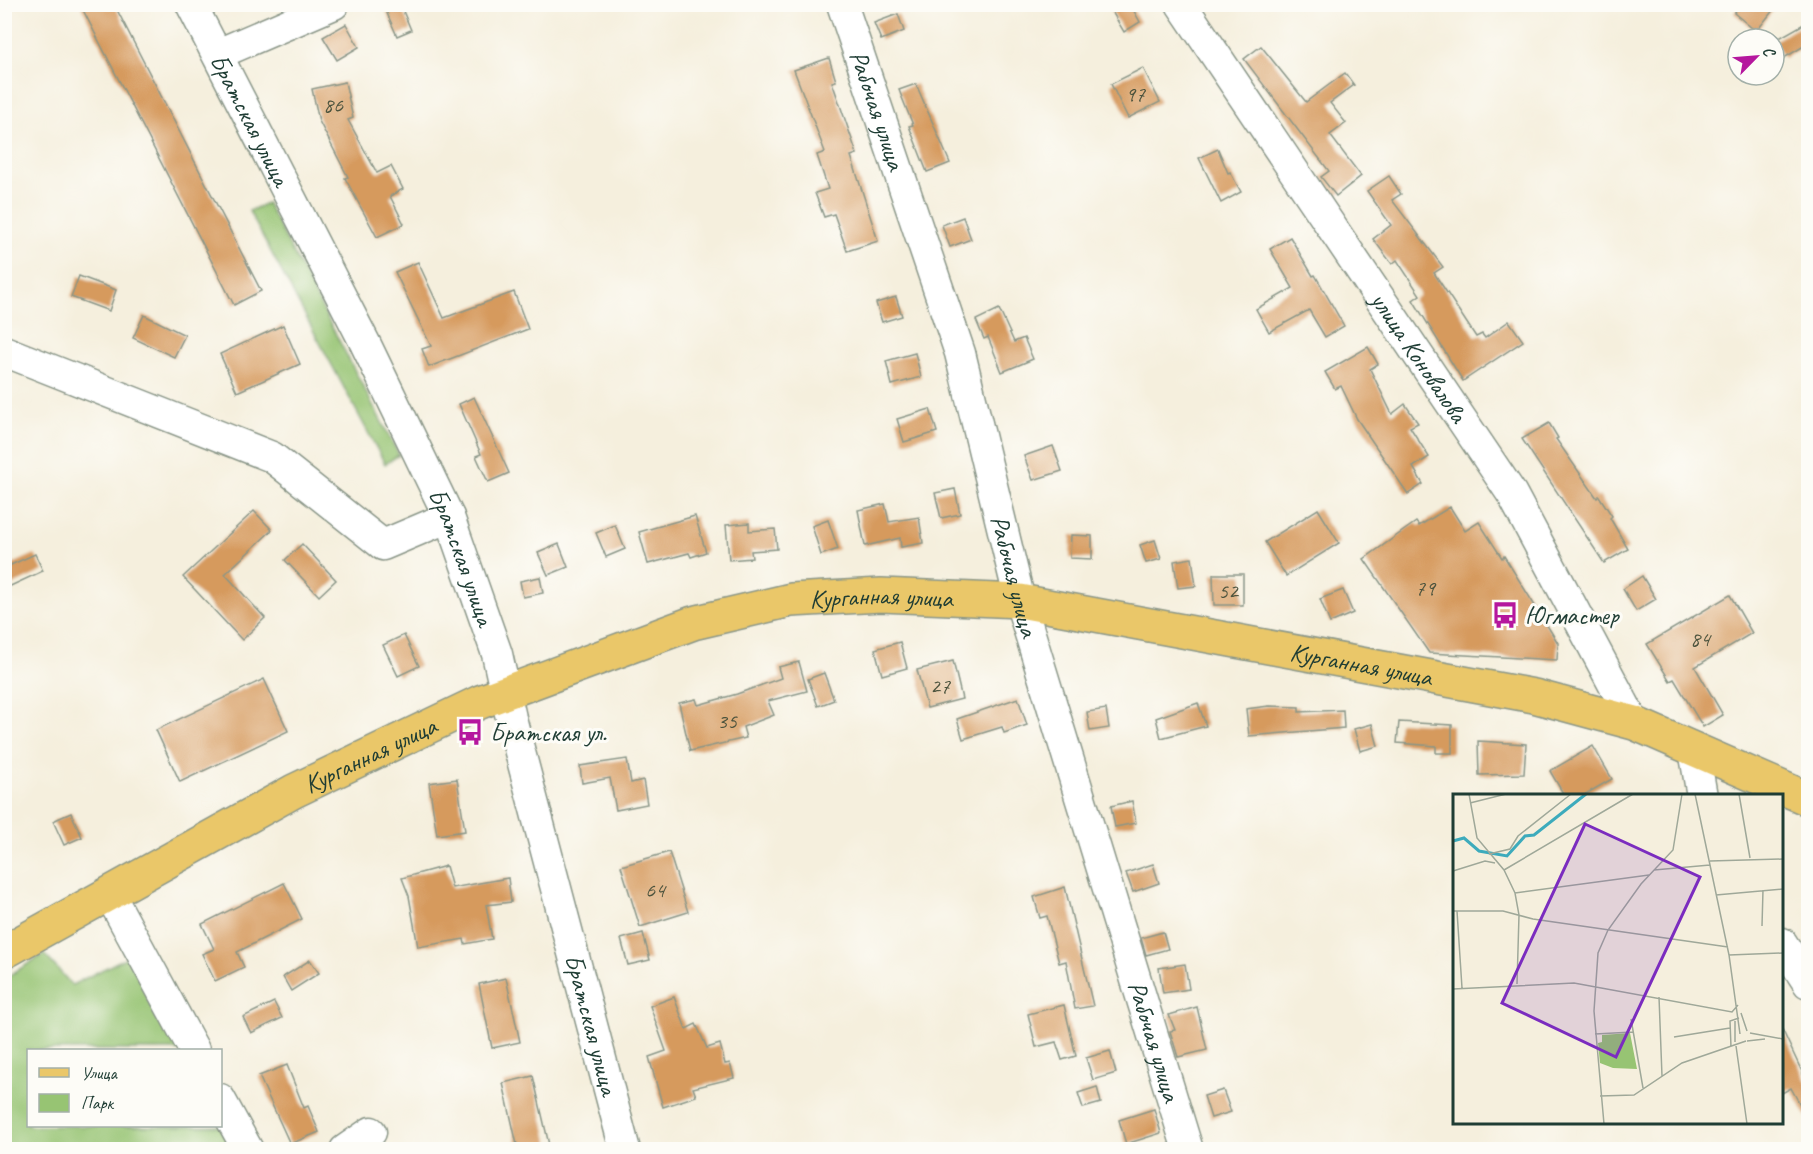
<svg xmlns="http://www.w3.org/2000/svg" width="1813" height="1154" viewBox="0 0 1813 1154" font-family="Caveat,sans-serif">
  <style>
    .green { fill: #97c473; stroke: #5b8054; stroke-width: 1.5 }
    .building { fill: #d69a5d }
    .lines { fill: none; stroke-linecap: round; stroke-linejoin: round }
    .minor-casing { stroke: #8a9688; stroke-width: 33 }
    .major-casing { stroke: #8a9688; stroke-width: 36 }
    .minor { stroke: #fff; stroke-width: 30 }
    .major { stroke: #eac769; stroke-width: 33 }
    .labels { text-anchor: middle; stroke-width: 6; stroke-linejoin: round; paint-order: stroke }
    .number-label { font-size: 22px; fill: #4d543e }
    .street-label { font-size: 26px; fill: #1f3d34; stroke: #fdfcf7 }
    .poi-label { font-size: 26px; fill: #1f3d34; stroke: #fdfcf7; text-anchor: start }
    .inset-river { fill: none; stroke: #3dabbc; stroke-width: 3 }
    .inset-road { fill: none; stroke: #9fa899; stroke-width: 1.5 }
    .view { fill: #7b2cbf; fill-opacity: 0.15; stroke: #7b2cbf; stroke-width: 3 }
    .inset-edge { fill: none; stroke: #1f3d34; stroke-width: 3 }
  </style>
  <rect width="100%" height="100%" fill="#fdfcf7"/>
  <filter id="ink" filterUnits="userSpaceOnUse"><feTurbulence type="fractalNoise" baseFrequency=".0167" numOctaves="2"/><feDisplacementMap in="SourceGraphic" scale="12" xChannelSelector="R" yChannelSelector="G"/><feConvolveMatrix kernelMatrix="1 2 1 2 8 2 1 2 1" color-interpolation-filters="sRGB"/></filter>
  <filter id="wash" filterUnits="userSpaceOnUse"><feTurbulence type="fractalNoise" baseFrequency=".008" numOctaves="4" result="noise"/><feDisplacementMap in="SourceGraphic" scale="24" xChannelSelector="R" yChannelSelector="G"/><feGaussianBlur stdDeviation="1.35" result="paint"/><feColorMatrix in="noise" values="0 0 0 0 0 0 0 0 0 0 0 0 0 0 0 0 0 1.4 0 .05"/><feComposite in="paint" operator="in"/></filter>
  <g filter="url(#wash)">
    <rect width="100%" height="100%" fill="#f5efdd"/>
    <g class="green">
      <polygon points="267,203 399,455 385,464 249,211"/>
      <polygon points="44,954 72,985 131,955 182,1050 28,1050 28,1126 220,1126 236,1150 5,1150 5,978"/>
    </g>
    <g id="blocks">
      <g class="building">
        <polygon points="80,4 114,4 261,291 234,305"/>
        <polygon points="383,4 400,4 411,30 397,36"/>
        <polygon points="1120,4 1130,4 1140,22 1124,32 1111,10"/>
        <polygon points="1741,4 1778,4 1759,28 1752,28 1734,13"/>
        <polygon points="898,14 904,31 881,40 874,23"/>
        <polygon points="1809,21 1809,43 1784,58 1774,41"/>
        <polygon points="346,24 359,47 337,60 323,37"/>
        <polygon points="1261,46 1306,102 1345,73 1354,85 1330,103 1346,123 1330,135 1361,176 1336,196 1321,177 1329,171 1244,59"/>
        <polygon points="829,58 836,81 832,82 857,154 851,156 878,241 847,251 834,214 824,217 815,193 828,189 817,155 825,152 794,70"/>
        <polygon points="1143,68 1160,102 1128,118 1111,84"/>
        <polygon points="345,82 353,118 348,120 377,173 391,166 403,189 390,196 404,224 377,237 345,178 348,177 319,121 312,89"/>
        <polygon points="916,84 950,163 927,172 909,126 913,125 899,90"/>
        <polygon points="1218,149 1228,173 1230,172 1241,192 1221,203 1199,158"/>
        <polygon points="1389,176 1401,194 1392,200 1443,267 1434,273 1476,337 1482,334 1485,338 1509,321 1523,341 1463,381 1413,300 1420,295 1397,260 1392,264 1373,239 1391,225 1367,191"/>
        <polygon points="963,217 971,239 950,247 942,225"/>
        <polygon points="1290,237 1313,276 1315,275 1344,326 1325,337 1309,310 1269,332 1256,309 1293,288 1270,249"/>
        <polygon points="418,262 444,318 514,292 528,329 429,367 422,349 431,346 395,272"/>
        <polygon points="79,276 116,290 109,311 71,297"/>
        <polygon points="896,297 902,316 882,322 876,303"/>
        <polygon points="999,309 1014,342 1024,338 1033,359 1002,372 988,337 984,339 976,320"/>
        <polygon points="144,315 185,335 174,357 133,338"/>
        <polygon points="283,325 300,364 237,392 220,354"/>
        <polygon points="1368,347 1378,364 1370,369 1392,414 1405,404 1418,423 1410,427 1429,457 1413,467 1423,484 1408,494 1357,419 1341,386 1335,389 1325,372"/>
        <polygon points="915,353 921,377 892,385 886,361"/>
        <polygon points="474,397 509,473 488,482 476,456 481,454 459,404"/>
        <polygon points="930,409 937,432 904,442 897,419"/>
        <polygon points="1549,423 1558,438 1556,439 1597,498 1599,496 1612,516 1610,518 1628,549 1604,563 1522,439"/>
        <polygon points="1053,446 1062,471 1033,480 1024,456"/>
        <polygon points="955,489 960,514 941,518 935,493"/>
        <polygon points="885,504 889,522 919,517 923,543 901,547 900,538 865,546 858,510"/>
        <polygon points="1450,507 1465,531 1479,522 1502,558 1504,556 1558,643 1557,660 1429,653 1364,559 1416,522 1419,526"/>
        <polygon points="1318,509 1339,543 1286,576 1265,542"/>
        <polygon points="254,511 272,530 225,574 265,618 242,640 183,577"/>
        <polygon points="695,516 706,552 691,557 689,553 648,564 639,532"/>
        <polygon points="828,520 838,549 821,555 812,526"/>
        <polygon points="749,523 749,531 775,529 777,549 751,551 752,558 729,560 726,525"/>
        <polygon points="615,525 625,549 606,557 596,533"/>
        <polygon points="1071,535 1092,536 1092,559 1070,558"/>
        <polygon points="1155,540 1161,559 1146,563 1140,545"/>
        <polygon points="302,544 336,580 319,596 285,560"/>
        <polygon points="559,544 568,567 548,575 538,553"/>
        <polygon points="35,554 43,571 4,589 4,568"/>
        <polygon points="1192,558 1196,586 1178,588 1174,561"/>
        <polygon points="1213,574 1243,574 1243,605 1214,605"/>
        <polygon points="1642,576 1656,599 1636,611 1623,589"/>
        <polygon points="540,577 543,593 523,597 520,581"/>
        <polygon points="1343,590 1353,613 1330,623 1320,599"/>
        <polygon points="1730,595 1752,633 1695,667 1723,715 1703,727 1674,679 1670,681 1647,644"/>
        <polygon points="404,635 419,666 398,676 383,645"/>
        <polygon points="900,642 907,668 882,675 875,649"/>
        <polygon points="953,661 962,699 927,708 917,670"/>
        <polygon points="799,662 807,691 768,701 774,715 743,727 746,738 690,751 679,703 696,699 698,705 737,694 781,678 778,667"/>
        <polygon points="824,673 834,700 818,706 808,679"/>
        <polygon points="264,679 288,731 180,782 156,730"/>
        <polygon points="1018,698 1027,725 1004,733 1002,727 963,739 957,719"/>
        <polygon points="1198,703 1206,726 1161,738 1156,718"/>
        <polygon points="1269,706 1299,707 1299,712 1343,710 1344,728 1249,736 1246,709"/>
        <polygon points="1106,709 1109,728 1090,731 1087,712"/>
        <polygon points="1399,722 1452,725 1452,753 1436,753 1436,746 1397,743"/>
        <polygon points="1372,724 1378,746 1360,751 1354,729"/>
        <polygon points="1478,741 1526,744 1524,774 1479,775"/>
        <polygon points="1593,746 1612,779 1584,795 1564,795 1550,771"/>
        <polygon points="627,759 631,783 643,780 647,804 616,810 610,778 582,783 580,766"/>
        <polygon points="457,779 465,831 437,835 429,783"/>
        <polygon points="1132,801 1136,823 1115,827 1111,806"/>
        <polygon points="71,813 82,837 64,845 53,821"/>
        <polygon points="669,852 688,912 640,927 621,866"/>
        <polygon points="1153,864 1159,883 1133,892 1126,873"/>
        <polygon points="446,866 452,888 508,878 511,902 486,905 492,939 465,944 464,939 418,947 409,896 402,878"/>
        <polygon points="284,883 302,919 237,952 244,967 215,981 202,954 214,949 202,924"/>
        <polygon points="1065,887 1093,1006 1075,1009 1066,961 1059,963 1047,916 1040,918 1034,897"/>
        <polygon points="1163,932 1168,949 1146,955 1141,938"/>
        <polygon points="643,933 650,960 628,965 621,939"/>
        <polygon points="310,960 319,973 291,991 283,977"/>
        <polygon points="1185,964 1189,989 1163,993 1159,968"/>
        <polygon points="506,978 520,1042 492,1048 479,984"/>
        <polygon points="674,997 686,1029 696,1024 707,1048 720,1044 725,1064 730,1063 734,1078 693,1088 696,1096 663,1107 649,1057 666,1051 650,1006"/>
        <polygon points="274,1002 282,1018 251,1033 243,1017"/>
        <polygon points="1064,1005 1076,1056 1062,1060 1056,1042 1036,1047 1028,1014"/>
        <polygon points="1197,1007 1207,1050 1178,1057 1170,1031 1175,1030 1169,1015"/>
        <polygon points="1782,1029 1809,1087 1809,1121 1791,1088 1782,1093"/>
        <polygon points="1110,1051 1116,1073 1093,1080 1086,1058"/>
        <polygon points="287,1065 304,1108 308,1106 319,1132 290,1144 259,1076"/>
        <polygon points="533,1076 550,1149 518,1149 503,1083"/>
        <polygon points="1097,1087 1101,1103 1083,1108 1078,1093"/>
        <polygon points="1223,1090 1231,1112 1211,1118 1204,1096"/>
        <polygon points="1154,1109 1161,1133 1126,1144 1119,1120"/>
      </g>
    </g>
  </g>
  <g filter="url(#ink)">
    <use href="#blocks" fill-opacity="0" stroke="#8a9688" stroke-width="1.5"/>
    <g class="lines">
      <defs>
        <g id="minor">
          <path id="s1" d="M191 4 365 343 449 517 497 654 511 718 625 1150"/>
          <path id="s2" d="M842 4 960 353 1020 601 1188 1150"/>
          <path id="s3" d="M1181 4 1512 494 1634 723"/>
          <polyline points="218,54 334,4"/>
          <polyline points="4,351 272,457 383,545 449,517"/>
          <polyline points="1694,750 1702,796"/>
          <polyline points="109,893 194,1050"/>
          <polyline points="1782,943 1808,983"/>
          <polyline points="220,1099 248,1150"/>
          <polyline points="345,1150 371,1132"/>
        </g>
        <g id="major">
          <path id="s4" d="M4 952 294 791 480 702 693 623 791 600 881 595 1020 601 1534 696 1634 723 1808 799"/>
        </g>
      </defs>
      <use href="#minor" class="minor-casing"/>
      <use href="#major" class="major-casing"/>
      <use href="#minor" class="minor"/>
      <use href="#major" class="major"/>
    </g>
  </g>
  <defs>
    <symbol id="bus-bare" viewBox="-9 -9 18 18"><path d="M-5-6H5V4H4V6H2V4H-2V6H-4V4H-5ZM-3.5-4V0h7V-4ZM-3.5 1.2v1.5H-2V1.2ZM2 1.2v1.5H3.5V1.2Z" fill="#b5179e" stroke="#fdfcf7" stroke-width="2.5" paint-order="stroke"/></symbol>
  </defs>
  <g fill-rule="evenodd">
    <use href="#bus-bare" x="1486" y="596" width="38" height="38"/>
    <use href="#bus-bare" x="451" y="713" width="38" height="38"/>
  </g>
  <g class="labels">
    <g class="number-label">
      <text x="1135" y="101">97</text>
      <text x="333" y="112">86</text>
      <text x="1425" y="595">79</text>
      <text x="1228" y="598">52</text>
      <text x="1700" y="646">84</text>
      <text x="940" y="693">27</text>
      <text x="727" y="728">35</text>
      <text x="655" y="897">64</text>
    </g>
    <g class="street-label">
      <text dy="9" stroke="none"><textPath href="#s2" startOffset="112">Рабочая улица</textPath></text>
      <text dy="9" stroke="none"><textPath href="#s1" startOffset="130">Братская улица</textPath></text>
      <text dy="9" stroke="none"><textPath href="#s3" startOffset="426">улица Коновалова</textPath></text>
      <text dy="9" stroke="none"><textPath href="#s1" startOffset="616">Братская улица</textPath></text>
      <text dy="9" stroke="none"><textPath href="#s2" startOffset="598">Рабочая улица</textPath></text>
      <text dy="9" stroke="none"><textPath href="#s4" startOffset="956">Курганная улица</textPath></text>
      <text dy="9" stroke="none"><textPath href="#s4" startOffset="1442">Курганная улица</textPath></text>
      <text dy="9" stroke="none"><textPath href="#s4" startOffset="416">Курганная улица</textPath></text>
      <text dy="9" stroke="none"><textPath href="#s1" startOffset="1102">Братская улица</textPath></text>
      <text dy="9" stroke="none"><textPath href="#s2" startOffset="1084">Рабочая улица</textPath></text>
    </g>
    <g class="poi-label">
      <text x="1525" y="624">Югмастер</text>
      <text x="490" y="741">Братская ул.</text>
    </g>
  </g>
  <g transform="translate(1453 794)">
    <rect width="330" height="330" fill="#f5efdd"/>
    <path d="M177 239 184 275 160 274 147 269 145 249 149 248V241Z" fill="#97c473"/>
    <path class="inset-river" d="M0 47 11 44 26 57 54 62 72 42 81 41 133 0"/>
    <path class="inset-road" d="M16 0 24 44 51 76 62 99 66 121 64 190M242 0 276 161 287 240M286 0 297 64M17 9 53 0M36 60 57 55 65 42 118 0M257 67 330 65M51 76 180 0M201 76 257 71M0 77 32 67 42 69M62 99 196 81M263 101 330 95M0 117H50L80 125 275 153M4 117 9 194M309 132 310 96M276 161 330 159M0 195 121 189 279 218 285 211M206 203 209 282M288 219 294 237M178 225 190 294M282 227V248M297 239 330 245M142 240 180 238M221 243 277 234M294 247 312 245M283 252 294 330M278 253 277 227 286 224M147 302 181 301 229 269 293 247M151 330 141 217 145 159 155 136 188 90 220 56 229 0"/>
    <path class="view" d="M132 30 247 83 163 263 49 209Z"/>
    <rect width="330" height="330" class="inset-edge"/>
  </g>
  <rect width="1813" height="1154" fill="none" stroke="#fdfcf7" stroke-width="24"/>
  <rect x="27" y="1049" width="195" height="78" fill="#fdfcf7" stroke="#a4b0a9" stroke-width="1.5"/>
  <rect x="39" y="1068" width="30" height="9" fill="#eac769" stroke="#a4b0a9" stroke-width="1.5"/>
  <text x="81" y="1079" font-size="18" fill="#1f3d34">Улица</text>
  <rect x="39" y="1094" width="30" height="18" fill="#97c473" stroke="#a4b0a9" stroke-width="1.5"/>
  <text x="81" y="1109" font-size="18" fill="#1f3d34">Парк</text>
  <g transform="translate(1756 57) rotate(65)"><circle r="28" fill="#fdfcf7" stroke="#a4b0a9" stroke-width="1.5"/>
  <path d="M0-4.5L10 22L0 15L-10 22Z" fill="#b5179e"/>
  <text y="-9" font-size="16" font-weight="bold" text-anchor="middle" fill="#1f3d34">С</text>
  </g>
</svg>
